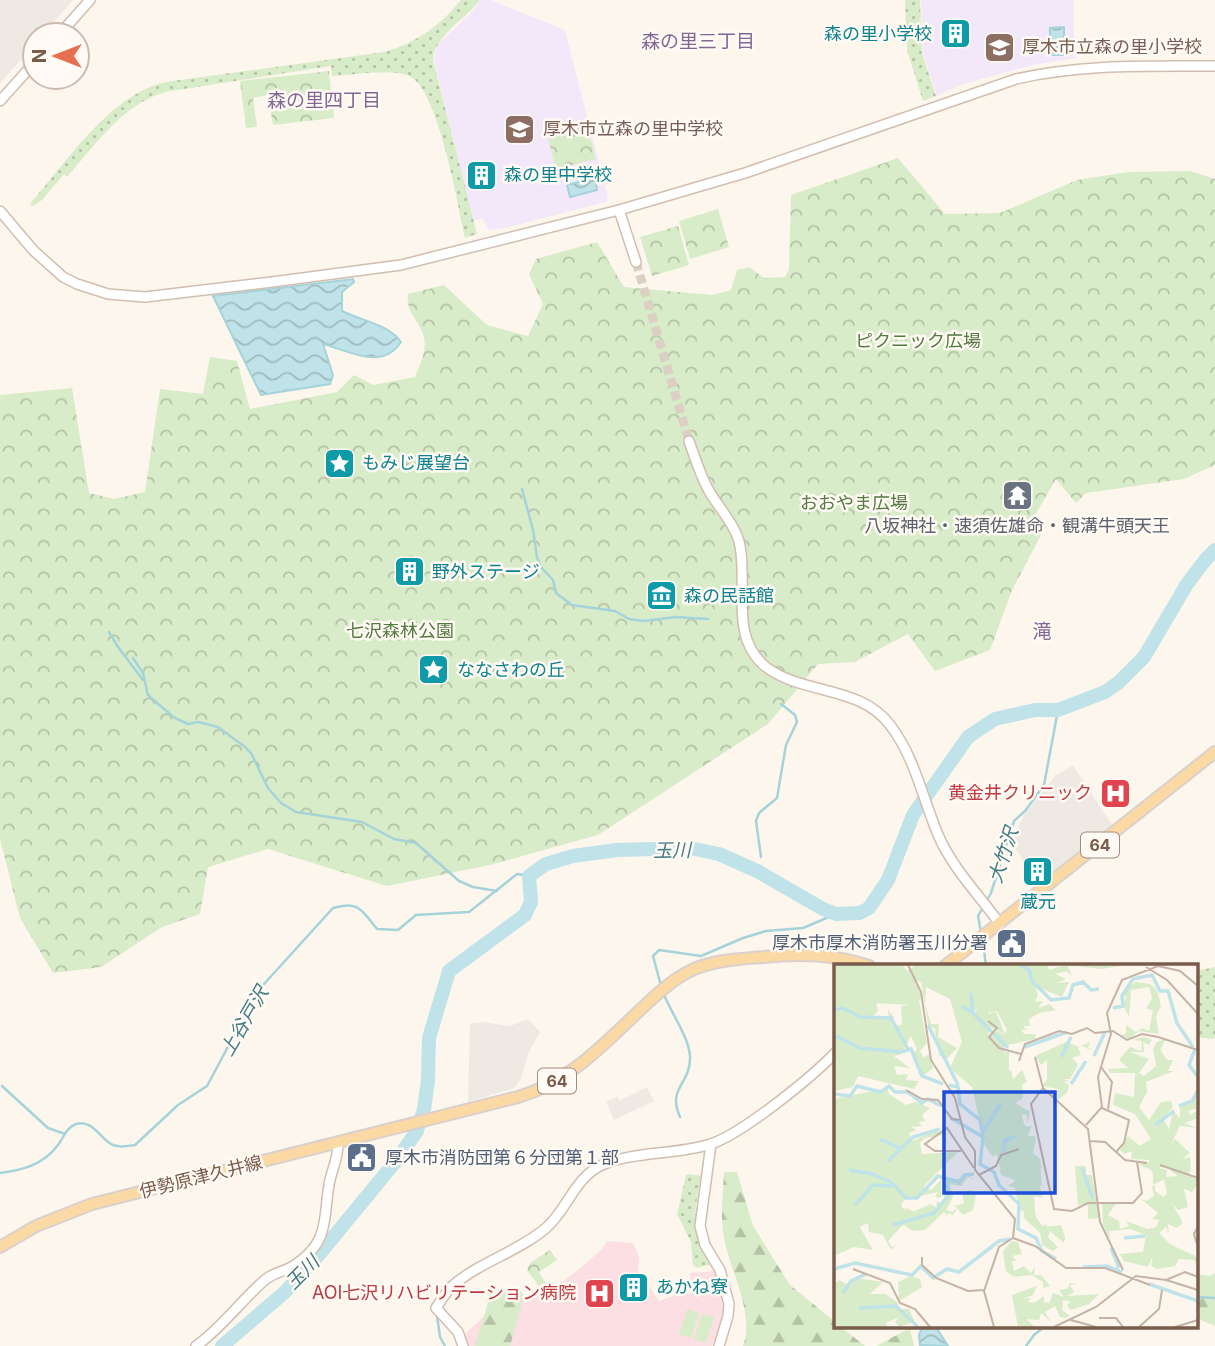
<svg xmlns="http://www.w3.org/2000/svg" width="1215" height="1346" viewBox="0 0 1215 1346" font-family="Inter,'Noto Sans JP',sans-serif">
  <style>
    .industrial { fill: #efe9e4 }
    .education { fill: #f3e8fa }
    .medical { fill: #fbdfe3 }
    .forest { fill: url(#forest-firs) }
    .park { fill: url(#park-crowns) }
    .garden { fill: url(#garden-dots) }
    .pitch { fill: #d8ecc9 }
    .water { fill: url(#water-waves); stroke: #a5d3da; stroke-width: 2 }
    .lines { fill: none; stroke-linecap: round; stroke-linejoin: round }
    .stream { stroke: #a5d3da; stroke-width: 2.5 }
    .river { stroke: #bfe3e8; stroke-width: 14 }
    .tertiary-tunnel { stroke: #dcd0c4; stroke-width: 9; stroke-dasharray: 9 4.5; stroke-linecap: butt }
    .tertiary-casing { stroke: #d1beb0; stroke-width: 12 }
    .primary-casing { stroke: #dad1cd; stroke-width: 14 }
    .tertiary { stroke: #fff; stroke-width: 9 }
    .primary { stroke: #fbd9a5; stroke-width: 10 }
    .labels { text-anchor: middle; stroke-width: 5; stroke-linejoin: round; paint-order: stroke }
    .shield { fill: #fffaf3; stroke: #a28b7f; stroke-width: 2 }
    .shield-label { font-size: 16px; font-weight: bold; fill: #7a5c4d }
    .culture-label { font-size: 18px; fill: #0d838f; stroke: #fffaf3; text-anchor: start }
    .education-label { font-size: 18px; fill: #785e54; stroke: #fffaf3; text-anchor: start }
    .park-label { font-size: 18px; fill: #537a41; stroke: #fffaf3 }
    .worship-label { font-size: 18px; fill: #5b616d; stroke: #fffaf3 }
    .health-label { font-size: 18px; fill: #be3a42; stroke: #fffaf3; text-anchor: end }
    .service-label { font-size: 18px; fill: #4e5e75; stroke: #fffaf3; text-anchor: end }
    .street-label { font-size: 18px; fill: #7a5c4d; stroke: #fffaf3 }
    .neighbourhood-label { font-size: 19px; fill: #846695; stroke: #fffaf3 }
    .water-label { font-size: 19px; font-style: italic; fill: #437c86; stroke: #fffaf3 }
    .inset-river { fill: none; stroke: #bfe3e8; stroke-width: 3.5 }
    .inset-road { fill: none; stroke: #c5b3a7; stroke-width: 2 }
    .view { fill: #1d4ed8; fill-opacity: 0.15; stroke: #1d4ed8; stroke-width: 3.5 }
    .inset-edge { fill: none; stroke: #7a5c4d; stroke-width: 3.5 }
  </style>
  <defs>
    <pattern id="forest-firs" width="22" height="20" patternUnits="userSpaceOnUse" patternTransform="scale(1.75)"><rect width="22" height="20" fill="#d8ecc9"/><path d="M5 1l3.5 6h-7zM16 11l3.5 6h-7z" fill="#b4c2a5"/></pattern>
    <pattern id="park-crowns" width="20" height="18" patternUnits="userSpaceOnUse" patternTransform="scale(1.75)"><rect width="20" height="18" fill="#d8ecc9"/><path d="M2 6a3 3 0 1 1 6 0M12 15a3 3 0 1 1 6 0" fill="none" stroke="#b4c2a5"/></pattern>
    <pattern id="garden-dots" width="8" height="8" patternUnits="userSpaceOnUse" patternTransform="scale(1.75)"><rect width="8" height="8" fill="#d8ecc9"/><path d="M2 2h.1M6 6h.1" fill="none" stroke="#b4c2a5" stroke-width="1.8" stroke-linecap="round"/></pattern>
    <pattern id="water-waves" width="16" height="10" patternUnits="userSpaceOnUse" patternTransform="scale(1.75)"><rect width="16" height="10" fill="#bfe3e8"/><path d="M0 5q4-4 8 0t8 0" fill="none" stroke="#a0bbbe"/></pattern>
  </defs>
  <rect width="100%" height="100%" fill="#fdf6ec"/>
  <g class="industrial">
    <polygon points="0,0 73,0 43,35 35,35 35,44 0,83"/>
    <polygon points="1073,765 1114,828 1040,885 1010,841 1026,812 1056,775"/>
    <polygon points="528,1019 540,1032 528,1054 521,1079 514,1088 468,1102 470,1025 472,1023 482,1022 510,1026"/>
    <polygon points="647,1087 654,1101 614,1120 606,1102 617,1097 619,1101"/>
  </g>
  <g class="education">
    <polygon points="480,0 491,0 565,30 608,198 606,202 505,228 488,230 483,218 473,221 434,60 436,46 472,12"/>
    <polygon points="921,0 1074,0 1074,36 1076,58 1033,65 960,85 937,96 923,53"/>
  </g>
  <polygon class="medical" points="607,1241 633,1243 639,1257 638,1270 659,1301 685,1292 691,1294 690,1273 716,1271 724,1312 712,1346 469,1346 465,1334 497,1304 521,1296 533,1298 543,1295 577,1271 601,1250"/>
  <g class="forest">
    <path d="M724 1172H737L753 1226 790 1285 835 1322V1327H841L865 1346H743C755 1313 730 1271 724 1238 720 1217 723 1193 724 1172Z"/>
    <polygon points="1215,1273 1215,1326 1196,1318 1196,1274 1210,1276"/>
    <polygon points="520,1290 524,1296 510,1346 475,1346 489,1299 499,1291"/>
    <polygon points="910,1328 914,1346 876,1346"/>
  </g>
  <g class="park">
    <polygon points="329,71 334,118 273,125 268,95 253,98 257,127 246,128 240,81"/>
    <polygon points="586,121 596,159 556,169 546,131"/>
    <path d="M898 158 945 214 1000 213 1077 180 1128 172 1190 171 1215 179V465L1184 479 1086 493 1076 503 1056 479 1030 524 1041 535 1012 590 990 650 935 671 908 634 855 662 818 664 768 724 598 835 490 865 387 886 268 849 208 867 200 914 162 927 101 967 53 973 20 918 0 839V395L72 388 89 493 114 499 145 492 160 389 203 394 210 357 237 361 250 409 337 392 354 375 373 385 415 377C421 363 429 346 422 331 415 316 406 312 408 294L444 285 487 325 528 336 543 304 529 274 536 259 597 242 624 287 712 295 731 290 737 270 749 267 764 278 785 277 789 270 791 195Z"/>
    <polygon points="718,209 729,247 690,259 679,221"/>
    <polygon points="678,226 689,265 652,276 640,237"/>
    <polygon points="550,1250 557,1260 539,1272 547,1286 541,1289 527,1270 530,1263"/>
  </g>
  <g class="garden">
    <path d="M461 0H480C466 19 433 37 433 60L477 234 465 238C458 207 438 84 407 75 384 69 356 75 332 76L331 66 165 92C122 105 96 144 67 177L64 174 42 200 33 206 30 204C66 163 110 94 166 82L384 52C415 44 441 25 461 0Z"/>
    <polygon points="905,0 920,0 922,53 936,96 923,101 907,50"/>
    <polygon points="1215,967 1215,1039 1196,1037 1196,971"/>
    <path d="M689 1174 701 1176C694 1213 690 1232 712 1264L697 1268 693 1265 691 1242 677 1214 686 1175Z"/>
  </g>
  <g class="pitch">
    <polygon points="687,1309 699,1313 691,1338 679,1334"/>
    <polygon points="702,1314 714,1317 706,1343 694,1339"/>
  </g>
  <g class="water">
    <polygon points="1064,27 1064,55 1050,55 1050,28"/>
    <polygon points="595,178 597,190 570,197 567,185"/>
    <path d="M353 279 354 282 342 292V311C362 321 388 324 401 342 382 371 350 351 323 344L333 375 330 384 261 395 213 296Z"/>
    <polygon points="927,1327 936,1327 948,1346 920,1345 919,1335 922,1328"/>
  </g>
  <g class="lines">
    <g class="stream">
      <polyline points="522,489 533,530 537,557 540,566 553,580 556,593 572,605 615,611 629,619 643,621 676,617 708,619"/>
      <polyline points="109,632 118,647 143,680"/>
      <polyline points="133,658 143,673 148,695 157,703 175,718 188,724 198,722 218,727 245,747 251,753 268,788 281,803 296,812 362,822 394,839 416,843 459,881 473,887 497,891"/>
      <polyline points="761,857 756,821 759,813 777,798 786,745 797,722 795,715 781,704"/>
      <polyline points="759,871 761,866"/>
      <polyline points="981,932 978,916 991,893 1014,821 1025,811 1044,785 1058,710"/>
      <polyline points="983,942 986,966"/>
      <polyline points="660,982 653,956 659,950 701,956 743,938 766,931 803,928 836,914"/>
      <path d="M665 997C672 1014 691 1041 690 1059 690 1084 667 1088 680 1117"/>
      <polyline points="2,1086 48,1128 65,1134"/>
      <path d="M0 1173C23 1170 43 1165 58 1145 63 1138 67 1127 76 1124 93 1119 100 1139 113 1145 120 1148 127 1146 135 1145L178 1105 207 1086 254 998 264 984 333 908C359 900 362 911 377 929L398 930 416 915 469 912 517 874 529 876"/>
      <polyline points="1196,1297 1215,1298"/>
      <polyline points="437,1316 440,1337 445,1346"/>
      <polyline points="1026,1346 1034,1335 1044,1327"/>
    </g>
    <polyline class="river" points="222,1346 285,1292 312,1263 396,1161 417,1131 424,1109 428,1080 429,1038 449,971 525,915 531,902 529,876 546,864 573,856 617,850 690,848 719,854 757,871 823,909 836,914 860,913 869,908 888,880 913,815 968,737 995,719 1035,710 1058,710 1105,692 1118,683 1144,657 1187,584 1206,559 1215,550"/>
    <polyline class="tertiary-tunnel" points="636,262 689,441"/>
    <defs>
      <g id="tertiary">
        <polyline points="59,35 90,0"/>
        <polyline points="0,101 35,62"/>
        <polyline points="619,210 636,262"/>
        <path d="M0 211 33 250 63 277 77 284 108 294 145 297 272 282 401 265 619 210 745 173 1016 79C1082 64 1147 66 1215 66"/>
        <path d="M689 441C695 458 700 475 709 491 719 508 737 527 740 546 748 587 729 637 766 667 803 695 860 685 890 725 915 757 923 800 939 837 954 870 979 895 1000 924"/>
        <polyline points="711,1144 700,1226 705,1245 720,1270 729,1304 728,1316 719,1346"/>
        <path d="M196 1346C223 1327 241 1300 266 1279 275 1272 286 1271 295 1265 330 1241 323 1220 329 1185 331 1171 339 1157 338 1142"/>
        <path d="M463 1346 458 1332 436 1308C441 1301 445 1293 451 1287 479 1262 518 1252 546 1228 567 1210 575 1177 602 1165 634 1151 677 1155 711 1144 743 1133 811 1078 835 1053"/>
      </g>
      <g id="primary">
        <polyline points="945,966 1215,752"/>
        <path d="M0 1247 36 1226 92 1204 518 1097C568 1083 603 1045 639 1011 655 996 670 981 690 971 712 960 739 959 763 957 800 953 833 954 869 966"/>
      </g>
    </defs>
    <use href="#tertiary" class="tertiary-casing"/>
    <use href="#primary" class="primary-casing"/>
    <use href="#tertiary" class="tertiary"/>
    <use href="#primary" class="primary"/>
  </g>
  <defs>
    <symbol id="building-square" viewBox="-11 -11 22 22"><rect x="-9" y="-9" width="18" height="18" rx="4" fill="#0f9aa8" stroke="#fffaf3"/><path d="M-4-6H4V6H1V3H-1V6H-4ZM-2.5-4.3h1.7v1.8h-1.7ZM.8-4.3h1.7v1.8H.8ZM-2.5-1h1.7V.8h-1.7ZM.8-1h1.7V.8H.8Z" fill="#fff"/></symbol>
    <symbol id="school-square" viewBox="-11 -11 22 22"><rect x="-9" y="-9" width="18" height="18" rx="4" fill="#8d6e63" stroke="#fffaf3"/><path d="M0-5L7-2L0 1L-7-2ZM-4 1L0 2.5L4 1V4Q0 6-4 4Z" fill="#fff"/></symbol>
    <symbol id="sight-square" viewBox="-11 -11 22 22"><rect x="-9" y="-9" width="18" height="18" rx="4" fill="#0f9aa8" stroke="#fffaf3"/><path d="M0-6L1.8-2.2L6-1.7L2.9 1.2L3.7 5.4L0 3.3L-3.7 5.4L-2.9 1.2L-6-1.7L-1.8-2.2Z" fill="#fff"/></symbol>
    <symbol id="temple-square" viewBox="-11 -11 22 22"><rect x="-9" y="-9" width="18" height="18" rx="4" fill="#6b7280" stroke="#fffaf3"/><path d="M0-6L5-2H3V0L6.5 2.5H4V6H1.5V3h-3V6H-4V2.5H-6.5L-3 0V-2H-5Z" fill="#fff"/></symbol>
    <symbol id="museum-square" viewBox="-11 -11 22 22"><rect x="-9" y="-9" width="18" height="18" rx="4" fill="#0f9aa8" stroke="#fffaf3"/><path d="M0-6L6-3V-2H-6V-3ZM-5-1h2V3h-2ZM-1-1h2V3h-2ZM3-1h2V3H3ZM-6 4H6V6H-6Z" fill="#fff"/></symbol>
    <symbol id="hospital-square" viewBox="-11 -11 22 22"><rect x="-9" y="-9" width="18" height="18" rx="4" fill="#e0444e" stroke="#fffaf3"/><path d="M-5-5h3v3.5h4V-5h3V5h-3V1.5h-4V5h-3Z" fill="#fff"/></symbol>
    <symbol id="civic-square" viewBox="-11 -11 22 22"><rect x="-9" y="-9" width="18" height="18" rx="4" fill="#5c6f8a" stroke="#fffaf3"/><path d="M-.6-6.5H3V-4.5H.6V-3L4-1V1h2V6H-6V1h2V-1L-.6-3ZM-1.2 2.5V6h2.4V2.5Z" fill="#fff"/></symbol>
  </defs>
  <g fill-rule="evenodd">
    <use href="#building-square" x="938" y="16" width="35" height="35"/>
    <use href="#school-square" x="982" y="30" width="35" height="35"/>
    <use href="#school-square" x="502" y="112" width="35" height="35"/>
    <use href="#building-square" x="464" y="158" width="35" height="35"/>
    <use href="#sight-square" x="322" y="446" width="35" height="35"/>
    <use href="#temple-square" x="1000" y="478" width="35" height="35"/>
    <use href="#building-square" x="392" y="554" width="35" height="35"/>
    <use href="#museum-square" x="644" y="578" width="35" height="35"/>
    <use href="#sight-square" x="416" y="652" width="35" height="35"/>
    <use href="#hospital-square" x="1098" y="776" width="35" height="35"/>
    <use href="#building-square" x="1020" y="854" width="35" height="35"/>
    <use href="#civic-square" x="994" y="926" width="35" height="35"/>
    <use href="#civic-square" x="344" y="1140" width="35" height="35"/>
    <use href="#building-square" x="616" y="1270" width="35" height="35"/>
    <use href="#hospital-square" x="582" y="1276" width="35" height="35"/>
  </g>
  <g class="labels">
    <g class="shield">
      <rect x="1081" y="832.5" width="38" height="25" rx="5"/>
      <rect x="538" y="1068.5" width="38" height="25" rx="5"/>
    </g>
    <g class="shield-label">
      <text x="1100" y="851">64</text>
      <text x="557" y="1087">64</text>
    </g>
    <g class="culture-label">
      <text x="932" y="40" text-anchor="end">森の里小学校</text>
      <text x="504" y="181">森の里中学校</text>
      <text x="362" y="469">もみじ展望台</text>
      <text x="432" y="578">野外ステージ</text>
      <text x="684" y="602">森の民話館</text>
      <text x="457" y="676">ななさわの丘</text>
      <text x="1038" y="908" text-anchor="middle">蔵元</text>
      <text x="656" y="1293">あかね寮</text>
    </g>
    <g class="education-label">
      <text x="1022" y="53">厚木市立森の里小学校</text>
      <text x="543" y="135">厚木市立森の里中学校</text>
    </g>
    <g class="park-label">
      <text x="918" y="347">ピクニック広場</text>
      <text x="854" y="509">おおやま広場</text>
      <text x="400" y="637">七沢森林公園</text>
    </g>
    <g class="worship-label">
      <text x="1017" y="532">八坂神社・速須佐雄命・観溝牛頭天王</text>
    </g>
    <g class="health-label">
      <text x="1092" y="799">黄金井クリニック</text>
      <text x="576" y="1299">AOI七沢リハビリテーション病院</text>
    </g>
    <g class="service-label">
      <text x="988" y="949">厚木市厚木消防署玉川分署</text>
      <text x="385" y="1164" text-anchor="start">厚木市消防団第６分団第１部</text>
    </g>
    <g class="street-label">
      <text transform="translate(201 1177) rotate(-14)" y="6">伊勢原津久井線</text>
    </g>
    <g class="neighbourhood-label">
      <text x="698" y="48">森の里三丁目</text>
      <text x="324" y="107">森の里四丁目</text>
      <text x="1042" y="638">滝</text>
    </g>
    <g class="water-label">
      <text transform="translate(672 850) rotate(-1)" y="7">玉川</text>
      <text transform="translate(1003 855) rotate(-72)" y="7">大竹沢</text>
      <text transform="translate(244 1021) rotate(-60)" y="7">上谷戸沢</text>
      <text transform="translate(302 1272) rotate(-45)" y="7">玉川</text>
    </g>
  </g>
  <g transform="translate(834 964)">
    <rect width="364" height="364" fill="#fdf6ec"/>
    <path d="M18 1H68L73 7 82 1H134V4L127 23 118 28 81 16 88 34 76 41 37 39 20 31 8 7Z" fill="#d8ecc9"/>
    <path d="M0 1H21L14 13 24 31 42 38 44 47 39 52 55 56 54 46 60 53 58 62 68 61 67 42 76 41 82 32 79 25H83L93 79 86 87 90 94 95 90 99 104 90 111 82 104 85 98 78 91 83 85 77 72 68 90 60 92 76 104 60 102 63 111 74 110 72 116 85 117 80 125 24 112 19 123 0 127ZM125 1H214L215 6 230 1H291L268 5 233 1 238 12 232 7 221 10 232 15 223 19 235 18 228 33 201 22 204 31 201 38 209 37 204 44 215 40 222 46 205 49 195 55 196 62H189L194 67 187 65 190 70H202L201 75 170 82V88H175V107L189 134 180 140 196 147 193 161V151L188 150 190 160 193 163 198 162 194 172H201L202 178 197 187 206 195 208 222 203 219 209 234 200 232 201 252 209 263 227 261 231 273 230 279 216 267 214 273 224 283 219 287 208 281 206 269 189 253 192 246H185L181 224 174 222 182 216 167 211 163 189 159 193 151 182 138 123 116 104 128 78 116 35 92 23 91 40 97 60H105L104 73 123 84 112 96 105 91 101 65 94 61 87 18 121 25 134 4 124 6ZM147 40 157 49 163 47 173 66 170 71 164 67 154 71 156 65 140 47ZM302 18 316 20 323 26 327 42 322 52 325 70 305 67 295 75 287 71 292 70V61L302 68 308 64 315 67 319 46 312 45 318 34 315 23 297 26 295 53 290 43 284 44 291 37 292 31 288 32 293 23ZM310 73 318 76 315 81 309 78 310 88H296L315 95 305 109 310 112 322 102 319 85 323 78 332 75 326 86 333 96H339L334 107H340L312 118 313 128 305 143 315 156 327 138 337 137 339 143 319 165 330 156 335 165 339 147 346 154V143L362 134V145L354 147 356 151 364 146V154L351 159 363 164 346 162 325 204 333 206 332 213 345 212 337 207 363 215 364 220 358 228 350 225 354 243 344 246 338 239 349 259 343 264 334 260 335 270 332 263 325 269 336 280 363 293 364 303 360 296 345 295 341 302 322 305 317 301 319 291 314 303 290 297 286 290 309 288 312 271 296 265 275 267 276 275 269 261 268 240H282L274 251 285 257 286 265 295 262 292 257 314 265 322 263 325 256 318 255 324 249 307 235 312 237 320 232 318 223 310 227 321 221V227L329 233 333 230 330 215 319 221V207L304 200 316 198V196L297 195 298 187 290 190 286 186 294 172 306 182 317 175 301 150 279 141 281 129 300 133 301 109H276L274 105 294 104 285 96 296 83 307 87 308 77 298 76ZM256 78 254 83 260 87 248 82 244 84 247 91 238 93 244 101 236 115H229L235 117 223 119 222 107 235 79 245 83ZM54 124 55 130 72 141 82 138 96 144 88 151 91 157 84 158 88 162 76 163 83 166 75 169 78 177 102 167 114 170 91 174 86 179 88 190 124 188 90 222 97 226 107 216V233L104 234 101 232 104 228 70 236 67 242 74 250 97 240 103 244 113 236 110 234 111 218 135 212 141 216 134 213 127 222 115 220 119 233 112 246 118 248 126 242 139 246 123 245 119 251 113 249 115 253 110 248 68 262 54 277 58 283 63 281 57 286 49 271 35 268 34 259 26 263 39 286 20 283 0 292V135ZM178 277 184 278 188 290 178 292 183 297H178L180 307 190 302 197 309 201 303 200 311H207L216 322 209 324V318L198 311 180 313 172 307 169 287ZM77 312 86 315 88 323 65 337 64 318ZM22 314 49 318 36 330H52L64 339V345H75L83 363 78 359 65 363 61 358 65 353 52 359 53 363H0V320L5 316 15 321ZM236 319 243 320 236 321 240 328 233 332 265 330 255 340 237 346 233 342 236 337 229 336 228 346 236 352 232 354 226 353 221 342 211 348 216 357 207 349 205 356 192 355 201 363H184L178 331 203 322 199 331 189 335 197 334 194 338 200 339 210 332V338L215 339 219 329 230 333 225 326 233 325Z" fill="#d8ecc9" fill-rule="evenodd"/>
    <path d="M146 40 155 44V50L162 48 171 70 149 60 141 47Z" fill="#d8ecc9"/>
    <path d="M232 78V89L244 93H238L241 99 224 114 235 121 233 129 223 136 224 125 208 122 213 115V96L207 101 201 92ZM177 106 179 115 188 106 193 118 188 121 189 134 180 138 192 146 187 149 190 163 197 162 193 172 201 178 198 193 205 194 208 203 203 207 207 227 199 234 202 253 208 262 214 260 207 266 188 246 181 216 167 210 166 196 152 178 150 146 141 137 153 128 148 122 155 117 153 112ZM341 175 356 189 348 195 356 193 357 206 350 217 334 204 326 203V208L319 210 315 202V192L324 189 323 182 331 188ZM241 202H252V211H258L265 254 254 255V240L244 241ZM116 230 119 233 112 246 91 266 79 267 63 256 72 244 85 250 103 243 102 238 109 239Z" fill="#d8ecc9"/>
    <path d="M136 226 142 231 139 246 129 251 121 242 130 239 128 229Z" fill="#d8ecc9"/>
    <path class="inset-river" d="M186 1 195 6 198 17 217 36 235 34 239 21 249 18 257 26 265 25M128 42 139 49 137 29M279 44 289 42 288 32 299 15 318 11 326 27H334L343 59 359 83M0 46 9 44 26 53 57 54 74 85M139 49 174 84M94 61 124 121M0 71 26 84 67 88 77 85 88 112 109 120M191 83 233 68M361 85 355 101 364 113M260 92 271 68M227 93 237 73M237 120 252 97M115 121 124 123 126 140 146 156 149 172M0 130 16 132 23 122 47 128 55 122 61 128H74L88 139 94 135 107 142M345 142 358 137 364 126M117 154 149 173 146 200 160 208 165 221 185 240 184 265 202 274 208 287 222 295M321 161 340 147M148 169 167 139M46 175 65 184M170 187 171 176 181 172M54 197 79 173 106 165M248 204 259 235M15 206 39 210 58 219 72 234H83L104 212 125 218 131 211 140 210M21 241 39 221 58 222M59 261 100 249 114 232V216M290 274 311 272M277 284 285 304M249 303 273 302 288 308M0 305 21 299 78 311 87 302 99 314 113 305 125 308 165 277 176 275M315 320 364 337M9 329 17 317 32 310M25 344 62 342 84 363"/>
    <path class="inset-road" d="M74 1 87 28 97 96 121 134 131 173 141 187V206L181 255 179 274 165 283 150 327 160 363M312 3 333 16 364 50M154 57 163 64 155 73 165 84 187 90M201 93 209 124 254 165 266 258 289 306M185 97 191 80 225 67 238 70 253 64 261 69 279 67 293 76 308 70 324 73 364 86M267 103 278 118 274 145M209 124 197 140 220 245 238 247 254 239H299L308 229 303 198M72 126 88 135 104 136 118 155 127 156M268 144 295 156 290 179 282 188M252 161 268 143 264 113 277 70 273 49 288 16 324 2 346 7 364 22M256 177 271 178 291 196 313 199M127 187H101L91 180 113 164 140 204M326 201 364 214M145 211 162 202 167 191 185 185M364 262 360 270 364 283M179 274 201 282 232 304H271L316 321M88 293V301L102 314 134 327 150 326M19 305 56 319 66 339 81 345 96 363M332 316 364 326M265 354H282L289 363M237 356 262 363M220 363 262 343 302 312 332 316 351 308 364 313M305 363 325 345 328 326M341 363 364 356"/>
    <path class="view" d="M110 128H221V229H110Z"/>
    <rect width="364" height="364" class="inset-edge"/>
  </g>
  <g transform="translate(56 56) rotate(270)"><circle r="33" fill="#fffaf3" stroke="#cabbb1" stroke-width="2"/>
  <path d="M0-5L12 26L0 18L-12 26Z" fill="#e76f51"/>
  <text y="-10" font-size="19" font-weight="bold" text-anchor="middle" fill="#7a5c4d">N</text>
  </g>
</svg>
